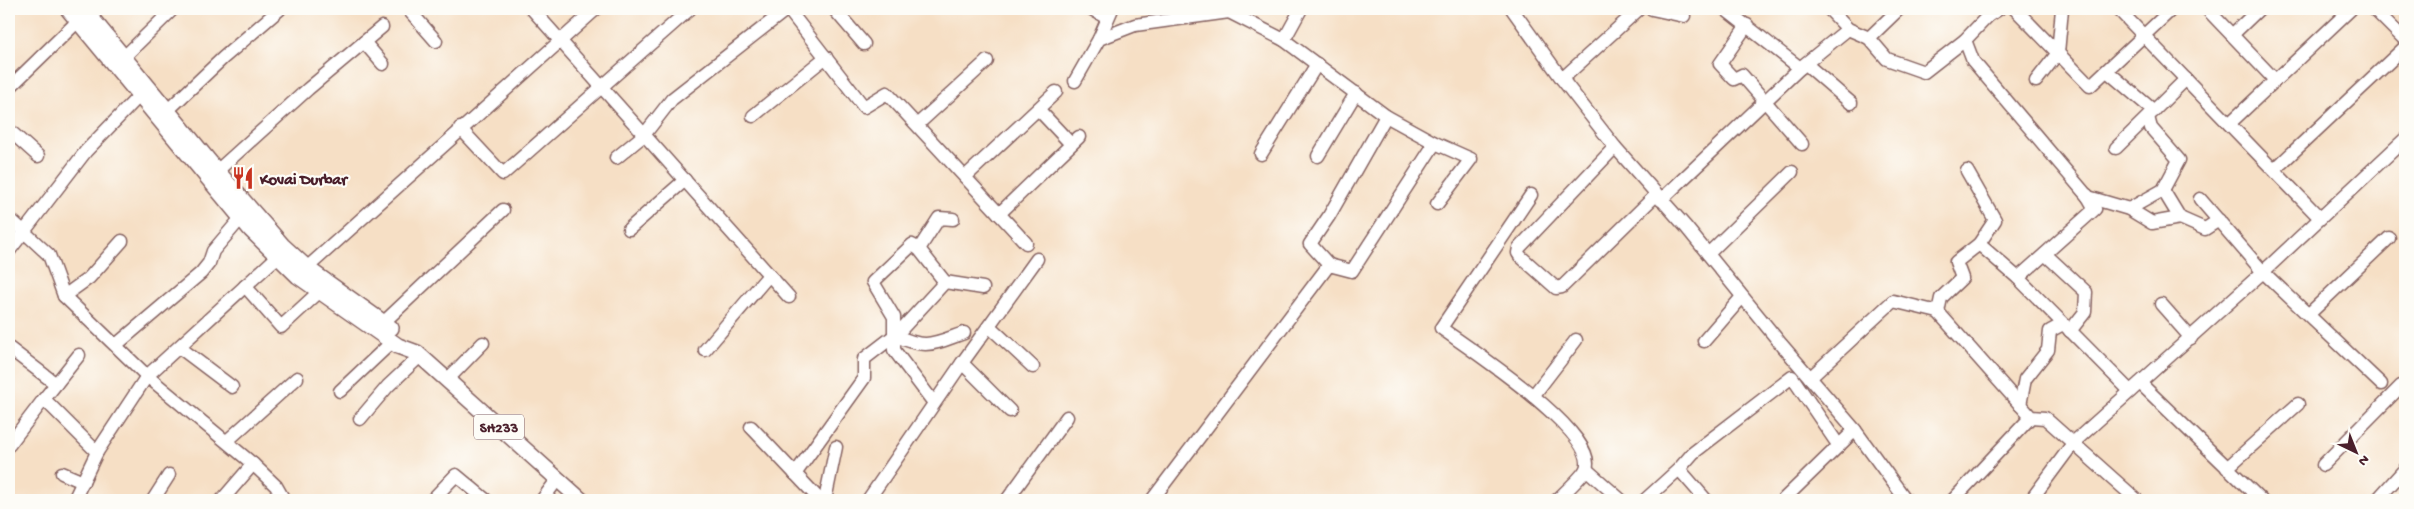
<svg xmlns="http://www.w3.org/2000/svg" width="2414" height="509" viewBox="0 0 2414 509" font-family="'Gochi Hand',sans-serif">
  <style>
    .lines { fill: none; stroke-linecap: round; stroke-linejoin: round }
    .minor-casing { stroke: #866261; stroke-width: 15 }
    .major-casing { stroke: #866261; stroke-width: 18 }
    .minor { stroke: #fff; stroke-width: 12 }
    .major { stroke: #fff; stroke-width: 15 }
    .labels { text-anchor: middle; stroke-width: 4.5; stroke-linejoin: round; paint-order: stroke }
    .shield { fill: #fdfcf7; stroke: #806168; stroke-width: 1 }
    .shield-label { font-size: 15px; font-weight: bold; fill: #4a1f2b }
    .poi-label { font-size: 16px; font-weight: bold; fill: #4a1f2b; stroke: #fdfcf7; text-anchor: start }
  </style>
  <rect width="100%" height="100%" fill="#fdfcf7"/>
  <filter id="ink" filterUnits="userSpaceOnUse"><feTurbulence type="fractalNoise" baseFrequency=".02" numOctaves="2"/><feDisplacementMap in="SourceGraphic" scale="10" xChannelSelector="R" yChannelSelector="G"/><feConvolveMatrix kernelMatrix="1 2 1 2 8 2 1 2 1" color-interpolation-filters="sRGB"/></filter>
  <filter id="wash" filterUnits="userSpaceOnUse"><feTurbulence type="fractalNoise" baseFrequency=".0096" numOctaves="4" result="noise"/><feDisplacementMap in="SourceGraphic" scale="20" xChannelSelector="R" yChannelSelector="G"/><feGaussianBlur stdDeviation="1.12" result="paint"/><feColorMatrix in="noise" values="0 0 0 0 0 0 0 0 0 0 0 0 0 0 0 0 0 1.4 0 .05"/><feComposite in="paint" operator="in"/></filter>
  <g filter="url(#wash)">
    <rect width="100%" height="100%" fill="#f6dfc5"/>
  </g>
  <g filter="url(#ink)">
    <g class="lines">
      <defs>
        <g id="minor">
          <polyline points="408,9 436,41"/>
          <polyline points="532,9 789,297"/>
          <polyline points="788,9 864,107 887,93 1026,243"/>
          <polyline points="834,9 864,44"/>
          <polyline points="1092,9 1107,18"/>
          <polyline points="1228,9 1227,11 1284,40 1386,116 1435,143 1471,159 1437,204"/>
          <polyline points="1512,9 1562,79 1615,147 1686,227 1781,344 1855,430 1906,500"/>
          <polyline points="1652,9 1684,16 1680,9"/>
          <polyline points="1725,9 1800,68"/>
          <polyline points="1829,9 1848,29 1869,38 1899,9"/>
          <polyline points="2015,9 2090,86 2172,9"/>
          <polyline points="2118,9 2320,218"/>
          <polyline points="2207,9 2275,80"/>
          <polyline points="2374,9 2405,40"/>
          <polyline points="1747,25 1720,64 1734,79 1742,75 1802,144"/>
          <polyline points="2232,35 2259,9"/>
          <polyline points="1869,38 1887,59 1924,72 1965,40 1988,16 1999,9"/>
          <polyline points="1099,39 1112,9"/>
          <polyline points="1284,40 1301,9"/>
          <polyline points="1965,40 1973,61 2088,197 2129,209 2152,223 2180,218 2205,229 2219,220"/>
          <polyline points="364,42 383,64"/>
          <polyline points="123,58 173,9"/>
          <polyline points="1806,64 1851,103"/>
          <polyline points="2107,71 2154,111"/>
          <polyline points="1562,79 1639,9"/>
          <polyline points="1075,81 1099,39 1135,25 1229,12"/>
          <polyline points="2036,81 2058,53 2062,9"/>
          <polyline points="9,88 78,21"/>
          <polyline points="1038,109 1071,144"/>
          <polyline points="167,111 223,58 280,9"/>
          <polyline points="753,116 826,57"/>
          <polyline points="918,124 987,61"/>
          <polyline points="2229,124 2351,9"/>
          <polyline points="460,128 503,174 690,9"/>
          <polyline points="9,130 38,156"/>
          <polyline points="1615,147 1519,248 1518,253 1520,256 1556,288 1562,287 1656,195"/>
          <polyline points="2116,148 2186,79"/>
          <polyline points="1261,154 1317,64"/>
          <polyline points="1318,156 1356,93"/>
          <polyline points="616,158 644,135 672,99 787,9"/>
          <polyline points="2274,170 2405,47"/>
          <polyline points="217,171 308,89 382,27"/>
          <polyline points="965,177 1056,92"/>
          <polyline points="2163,190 2180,218"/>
          <path d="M1531 195 1441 328C1468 348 1600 433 1586 469 1582 477 1564 493 1557 500"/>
          <polyline points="2200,199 2263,272 2381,384"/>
          <polyline points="1661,200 1800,68 1848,29"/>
          <polyline points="2129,209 2163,190 2179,160 2151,128 2148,117"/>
          <polyline points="999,214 1079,137"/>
          <polyline points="9,218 49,255 64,296 147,376 253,464 276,486 284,500"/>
          <polyline points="629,229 685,180"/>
          <polyline points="1979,244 2018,278 2130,391"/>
          <polyline points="919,249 945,282 983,288"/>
          <polyline points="9,251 86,151 139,96"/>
          <polyline points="1708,254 1792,172"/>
          <polyline points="2045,254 2086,292 2085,312 2070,331"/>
          <polyline points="1329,265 1310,244 1329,216 1386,116"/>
          <polyline points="300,274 596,9"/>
          <polyline points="2018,278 2095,209 2087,195"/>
          <polyline points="245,286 281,327 320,291"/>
          <polyline points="64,296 89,278 122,241"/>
          <polyline points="2161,304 2191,338"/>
          <polyline points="1938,312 2031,417 2045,418 2137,500"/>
          <polyline points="2309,314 2389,238"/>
          <polyline points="383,323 503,210"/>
          <polyline points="989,326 1033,367"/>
          <path d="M894 335C927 350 932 344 964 333"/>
          <polyline points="1704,341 1742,297"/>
          <polyline points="116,345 201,273 209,263 213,251 241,218"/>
          <polyline points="179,347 232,387"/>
          <polyline points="9,348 56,384 44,399 97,452"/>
          <polyline points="705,350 769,275"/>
          <polyline points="962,363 1010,411"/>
          <polyline points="1810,378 1893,301 1938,312 1941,298 1962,278 1956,262 1979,244 1995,220 1967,171"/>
          <polyline points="447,380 483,343"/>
          <polyline points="2140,383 2261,500"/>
          <polyline points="56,384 79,355"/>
          <polyline points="340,391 392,342"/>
          <polyline points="1533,396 1576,340"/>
          <polyline points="934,403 894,350 894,317 873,282 912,245 919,249 939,218 953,219"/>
          <polyline points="2020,405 2025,379 2048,350 2050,331 2063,324"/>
          <polyline points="360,419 388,386 420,356"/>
          <polyline points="751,427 820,500"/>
          <polyline points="227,441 297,378"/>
          <polyline points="9,445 44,399"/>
          <polyline points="2323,465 2401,386 2405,391"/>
          <polyline points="2227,468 2298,404"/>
          <polyline points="1586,469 1621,500"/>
          <polyline points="1679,469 1706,500"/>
          <polyline points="62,473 83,482"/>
          <polyline points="795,474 864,378 864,359 899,332 945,282"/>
          <polyline points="74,500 97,452 147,376 277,257"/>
          <polyline points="153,500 169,475"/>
          <polyline points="222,500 253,464"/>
          <polyline points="432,500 456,475 486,500"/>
          <polyline points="542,500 557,480"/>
          <polyline points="825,500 836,447"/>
          <polyline points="868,500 962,363 1037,259"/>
          <polyline points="1007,500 1067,417"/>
          <polyline points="1152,500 1329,265 1352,271 1435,143"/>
          <polyline points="1645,500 1679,469 1693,453 1792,377 1839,446"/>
          <polyline points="1783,500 1855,430"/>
          <polyline points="1953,500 2031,417"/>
          <polyline points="2031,500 2074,442 2263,272 2405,139"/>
          <polyline points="2377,500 2405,469"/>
        </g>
        <g id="major">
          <polyline points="68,9 251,230 298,276 398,346 417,353 581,500"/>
          <polyline points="84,9 217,171 282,245 307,268 391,328"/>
        </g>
      </defs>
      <use href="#minor" class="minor-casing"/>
      <use href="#major" class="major-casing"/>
      <use href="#minor" class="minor"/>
      <use href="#major" class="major"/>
    </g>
  </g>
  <defs>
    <symbol id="restaurant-bare" viewBox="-9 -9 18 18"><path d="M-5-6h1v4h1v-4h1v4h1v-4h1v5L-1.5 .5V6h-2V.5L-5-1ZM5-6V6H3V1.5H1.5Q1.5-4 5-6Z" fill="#c8321e" stroke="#fdfcf7" stroke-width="2.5" paint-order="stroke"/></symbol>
  </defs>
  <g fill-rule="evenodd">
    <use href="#restaurant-bare" x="227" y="162" width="32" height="32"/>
  </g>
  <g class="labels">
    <rect class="shield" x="474" y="414.5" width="50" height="25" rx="4"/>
    <g class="shield-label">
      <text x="499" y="432">SH233</text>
    </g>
    <g class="poi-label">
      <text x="260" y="184">Kovai Durbar</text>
    </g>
  </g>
  <rect width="2414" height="509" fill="none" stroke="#fdfcf7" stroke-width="30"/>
  <g transform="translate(2356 452) rotate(137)" stroke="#fdfcf7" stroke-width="4" paint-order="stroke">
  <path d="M0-4L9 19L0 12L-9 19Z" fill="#4a1f2b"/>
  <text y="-8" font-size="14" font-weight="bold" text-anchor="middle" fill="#4a1f2b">N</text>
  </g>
</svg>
